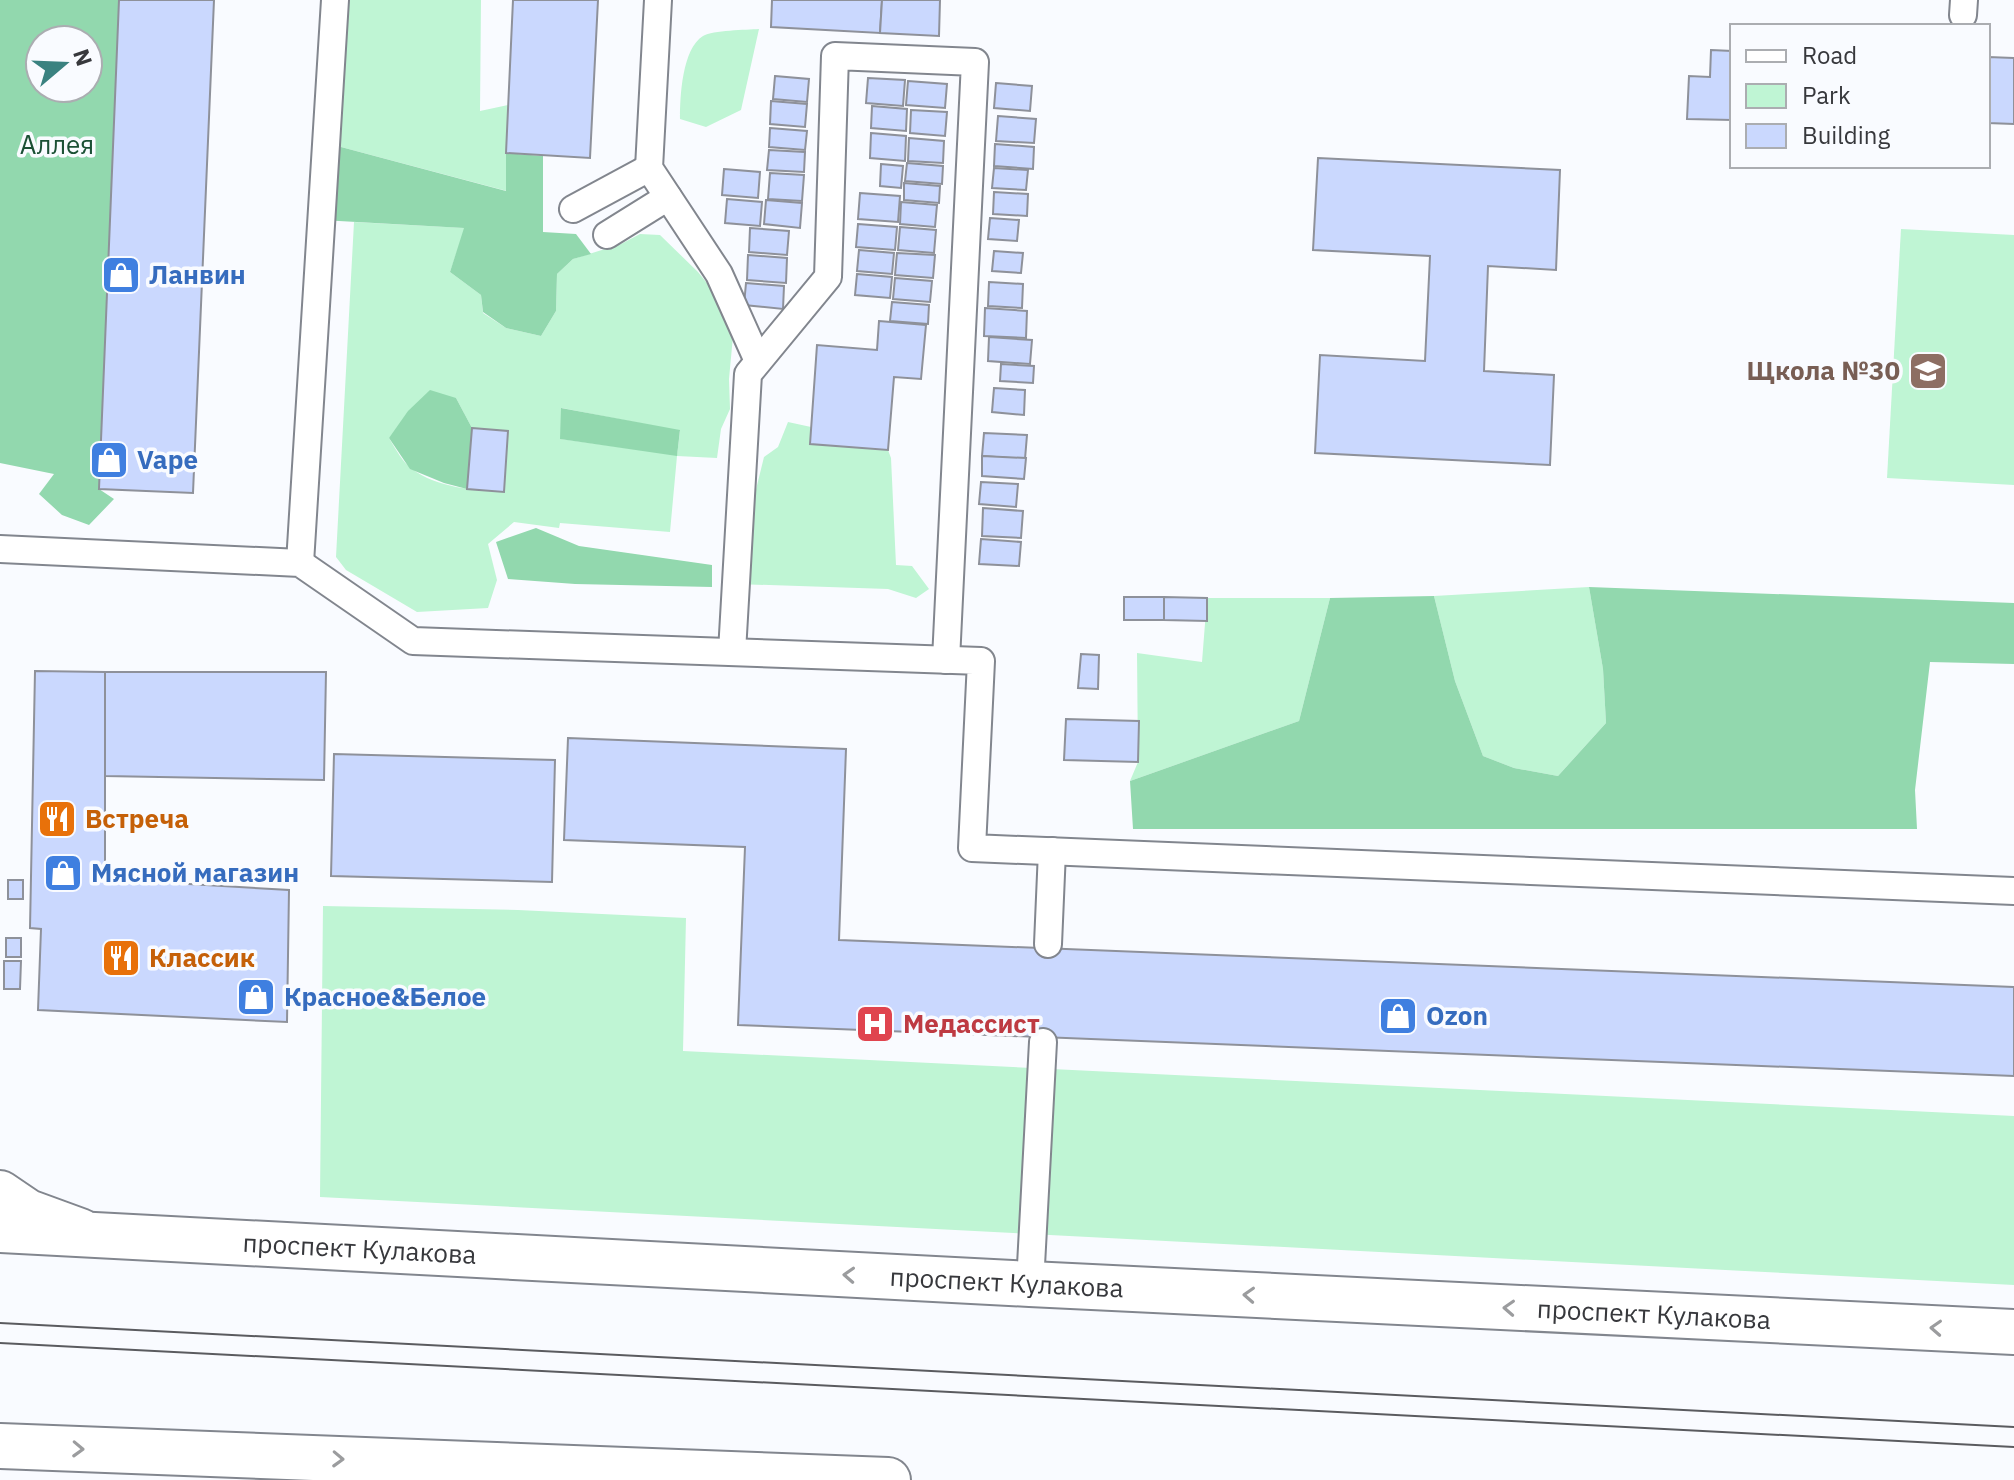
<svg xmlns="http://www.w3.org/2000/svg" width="2014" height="1480" viewBox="0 0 2014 1480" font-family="'IBM Plex Sans',sans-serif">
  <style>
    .green { fill: #bff5d4; fill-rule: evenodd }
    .forest { fill: #92d8ae; fill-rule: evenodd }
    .building { fill: #cad8fe; stroke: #8e919a; stroke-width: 2 }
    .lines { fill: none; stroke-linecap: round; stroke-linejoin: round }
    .service-casing { stroke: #82868e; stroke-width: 30 }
    .secondary-casing { stroke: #82868e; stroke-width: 48 }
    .primary-casing { stroke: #82868e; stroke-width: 48 }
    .service { stroke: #fff; stroke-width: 26 }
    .secondary { stroke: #fff; stroke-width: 44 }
    .primary { stroke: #fff; stroke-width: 44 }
    .tram { stroke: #5a5b5f; stroke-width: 2 }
    .oneway { stroke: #9b9c9e }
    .labels { text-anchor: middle; stroke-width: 7; stroke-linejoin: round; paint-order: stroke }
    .park-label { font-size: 26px; fill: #1b5035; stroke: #f9fbff }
    .shop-label { font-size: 26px; font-weight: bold; fill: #366cbe; stroke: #f9fbff; text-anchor: start }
    .education-label { font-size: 26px; font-weight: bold; fill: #785e54; stroke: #f9fbff; text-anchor: end }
    .food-label { font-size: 26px; font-weight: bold; fill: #c56008; stroke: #f9fbff; text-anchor: start }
    .health-label { font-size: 26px; font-weight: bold; fill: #be3a42; stroke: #f9fbff; text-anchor: start }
    .street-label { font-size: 26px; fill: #37383c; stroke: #f9fbff }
  </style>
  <rect width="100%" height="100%" fill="#f9fbff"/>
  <g class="green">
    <polygon points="335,0 481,0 480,111 508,105 507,191 326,143"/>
    <path d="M759 29 741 110 706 127 680 119C680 97 682 49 703 36 713 30 746 30 759 29Z"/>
    <path d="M354 222 465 228 450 272 481 295 483 313 506 328 541 336 556 311 557 274 573 259 621 244 640 234 660 235 698 272 727 308 733 336 729 379 730 409 721 429 717 458 677 456 670 532 560 523 559 528 514 522 488 544 497 580 488 608 417 612 346 570 336 557ZM456 398 472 428 508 431 504 492C474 490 437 488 412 469 403 463 395 448 389 438ZM562 408 680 431 677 455 561 439Z"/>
    <polygon points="1901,229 2014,235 2014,485 1887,478"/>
    <polygon points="788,422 811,427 810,444 888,450 891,458 896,565 912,566 929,589 916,598 888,589 736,584 746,530 764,457 778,447"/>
    <polygon points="1589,587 1603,669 1606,723 1558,776 1514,768 1483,756 1455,681 1434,596"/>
    <polygon points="1207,598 1330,598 1299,721 1130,781 1138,762 1137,653 1202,662"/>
    <polygon points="323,906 518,910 686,918 683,1051 2014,1116 2014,1285 320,1197"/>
  </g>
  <g class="forest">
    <path d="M0 0H119L99 489 114 499 89 525 62 515 39 494 54 474 0 463ZM40 40H88V88H40Z"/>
    <polygon points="326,143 506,191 506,153 543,156 543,232 576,234 591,254 573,259 557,274 556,311 541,336 506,328 483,312 481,295 450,272 464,228 321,220"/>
    <polygon points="430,390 456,398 472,428 467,489 444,483 410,469 389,438 408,411"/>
    <polygon points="561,408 680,430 677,456 560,439"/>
    <polygon points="536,528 579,546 712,565 712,587 575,584 508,579 496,542"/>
    <polygon points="1589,587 2014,603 2014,664 1930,662 1915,790 1917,829 1133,829 1130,781 1299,721 1330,598 1434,596 1455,681 1483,756 1514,768 1558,776 1606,723 1603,669"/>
  </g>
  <g class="building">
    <polygon points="119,0 214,0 193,493 99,489"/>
    <polygon points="513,0 598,0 590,158 506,153"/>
    <polygon points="772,0 882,0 880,33 771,27"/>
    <polygon points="882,0 940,0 939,36 880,33"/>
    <polygon points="1711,50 1732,51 1732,120 1687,119 1689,76 1710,77"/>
    <polygon points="1988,57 2014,58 2014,124 1988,123"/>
    <polygon points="775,76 809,79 807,102 773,99"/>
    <polygon points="868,78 905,80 903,106 866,103"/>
    <polygon points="908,81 947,84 945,108 906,105"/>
    <polygon points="996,83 1032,86 1030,111 994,108"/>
    <polygon points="771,101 807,104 805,127 770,124"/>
    <polygon points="872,106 907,109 906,131 871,128"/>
    <polygon points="911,110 947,112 945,136 910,133"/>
    <polygon points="998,116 1036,119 1034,143 996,141"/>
    <polygon points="770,128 807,131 805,150 769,147"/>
    <polygon points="871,133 906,136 905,161 870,158"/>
    <polygon points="909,138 944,141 943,163 908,161"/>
    <polygon points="995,144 1034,147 1033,169 994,166"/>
    <polygon points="769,150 805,152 804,172 767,170"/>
    <polygon points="1318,158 1560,170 1556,270 1488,266 1484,371 1554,375 1550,465 1315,453 1320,355 1425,361 1430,256 1313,250"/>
    <polygon points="907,163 943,166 942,184 905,181"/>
    <polygon points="881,164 903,166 901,188 880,186"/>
    <polygon points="994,168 1028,170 1026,190 992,188"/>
    <polygon points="724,169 760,172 758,198 722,195"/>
    <polygon points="770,173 804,175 802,201 768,199"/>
    <polygon points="904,183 940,186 939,203 904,200"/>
    <polygon points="994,192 1028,194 1027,216 993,214"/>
    <polygon points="860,193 900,196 898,222 858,219"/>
    <polygon points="727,199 762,202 760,226 725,223"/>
    <polygon points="766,200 802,203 800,228 764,224"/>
    <polygon points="901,202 937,205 935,227 900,224"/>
    <polygon points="990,218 1019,220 1017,241 988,239"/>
    <polygon points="858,224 897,227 895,250 856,247"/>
    <polygon points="900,227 936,230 934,253 898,250"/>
    <polygon points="750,228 789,231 787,255 749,252"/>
    <polygon points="859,250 894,253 892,274 857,271"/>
    <polygon points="994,251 1023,253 1021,273 992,271"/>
    <polygon points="897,253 935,255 933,278 895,275"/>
    <polygon points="748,255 787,258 786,283 747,280"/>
    <polygon points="857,274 892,277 890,298 855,295"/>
    <polygon points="895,278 932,281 930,302 893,299"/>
    <polygon points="989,282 1023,284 1022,308 988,306"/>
    <polygon points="746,283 784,286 783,309 744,305"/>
    <polygon points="892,302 929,305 928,324 890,321"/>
    <polygon points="985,308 1027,311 1026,338 984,336"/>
    <polygon points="879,321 926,325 921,379 894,377 888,450 810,444 817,345 877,350"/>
    <polygon points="989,337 1032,340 1030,364 988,361"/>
    <polygon points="1001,364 1034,366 1033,383 1000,381"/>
    <polygon points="994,388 1025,390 1024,415 992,412"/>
    <polygon points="472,428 508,431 504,492 467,489"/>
    <polygon points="984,433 1027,435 1025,459 982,456"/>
    <polygon points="982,456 1026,458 1024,479 982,476"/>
    <polygon points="981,482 1018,484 1016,507 979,504"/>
    <polygon points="983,508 1023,511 1021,538 982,536"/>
    <polygon points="981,539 1021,542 1019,566 979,564"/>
    <rect x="1124" y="597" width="40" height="23"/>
    <polygon points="1164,597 1207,598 1207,621 1164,620"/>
    <polygon points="1081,654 1099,655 1098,689 1078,688"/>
    <polygon points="35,671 105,672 105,879 289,890 287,1022 38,1010 41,929 30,928"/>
    <polygon points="105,672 326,672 324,780 105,776"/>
    <polygon points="1066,719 1139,721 1138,762 1064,760"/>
    <polygon points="568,738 846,749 839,940 2014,987 2014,1076 738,1025 745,847 564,840"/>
    <polygon points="334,754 555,760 552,882 331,876"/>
    <rect x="8" y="880" width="15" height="19"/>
    <rect x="6" y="938" width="15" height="19"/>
    <polygon points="4,961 21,961 20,989 4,989"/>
  </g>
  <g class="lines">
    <defs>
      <g id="service">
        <polyline points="658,0 649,168 719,274 758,361"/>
        <polyline points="1963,15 1964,0"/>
        <polyline points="573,209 649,168"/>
        <polyline points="607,235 668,197"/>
        <polyline points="0,549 300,563 413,641 981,661 972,848 2014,891"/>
        <polyline points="300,563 335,0"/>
        <polyline points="732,652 748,374 828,277 835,56 975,62 946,660"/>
        <polyline points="1048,944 1052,851"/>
        <polyline points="1030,1284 1043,1042"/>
      </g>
      <polyline id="secondary" points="0,1193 28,1212 80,1231"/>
      <g id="primary">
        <path id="s1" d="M0 1230 1030 1284 2014 1332"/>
        <polyline points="0,1446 888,1480"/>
      </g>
    </defs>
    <use href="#service" class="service-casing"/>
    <use href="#secondary" class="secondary-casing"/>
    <use href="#primary" class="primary-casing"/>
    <use href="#service" class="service"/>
    <use href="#secondary" class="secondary"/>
    <use href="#primary" class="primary"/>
    <g class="tram">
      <polyline points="0,1323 2014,1427"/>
      <polyline points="0,1343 2014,1447"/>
    </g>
  </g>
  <defs><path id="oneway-chevron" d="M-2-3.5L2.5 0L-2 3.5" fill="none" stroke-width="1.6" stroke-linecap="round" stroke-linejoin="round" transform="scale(2)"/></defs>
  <g class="oneway">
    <use href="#oneway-chevron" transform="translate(849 1275) rotate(-177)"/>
    <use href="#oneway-chevron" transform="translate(1249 1295) rotate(-177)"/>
    <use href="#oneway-chevron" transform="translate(1509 1308) rotate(-177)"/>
    <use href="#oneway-chevron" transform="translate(1936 1328) rotate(-177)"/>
    <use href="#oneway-chevron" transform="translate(78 1449) rotate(2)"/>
    <use href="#oneway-chevron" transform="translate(338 1459) rotate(2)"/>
  </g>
  <defs>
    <symbol id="shop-square" viewBox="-11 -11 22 22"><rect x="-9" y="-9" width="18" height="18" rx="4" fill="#3f7fe0" stroke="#f9fbff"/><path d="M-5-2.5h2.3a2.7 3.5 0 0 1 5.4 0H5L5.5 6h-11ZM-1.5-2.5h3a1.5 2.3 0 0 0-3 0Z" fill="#fff"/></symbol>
    <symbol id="school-square" viewBox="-11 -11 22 22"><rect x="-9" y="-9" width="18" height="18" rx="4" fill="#8d6e63" stroke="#f9fbff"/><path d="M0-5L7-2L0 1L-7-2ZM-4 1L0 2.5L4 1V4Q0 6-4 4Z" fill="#fff"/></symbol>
    <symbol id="restaurant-square" viewBox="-11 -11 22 22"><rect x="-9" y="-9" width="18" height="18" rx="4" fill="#e8710a" stroke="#f9fbff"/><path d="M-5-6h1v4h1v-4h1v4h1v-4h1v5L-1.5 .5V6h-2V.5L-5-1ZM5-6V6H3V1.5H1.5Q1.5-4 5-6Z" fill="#fff"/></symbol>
    <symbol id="hospital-square" viewBox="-11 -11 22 22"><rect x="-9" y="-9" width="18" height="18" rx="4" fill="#e0444e" stroke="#f9fbff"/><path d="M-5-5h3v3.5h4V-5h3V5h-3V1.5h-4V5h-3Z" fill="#fff"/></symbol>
  </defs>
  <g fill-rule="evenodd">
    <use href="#shop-square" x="99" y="253" width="44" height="44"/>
    <use href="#school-square" x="1906" y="349" width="44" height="44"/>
    <use href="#shop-square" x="87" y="438" width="44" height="44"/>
    <use href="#restaurant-square" x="35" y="797" width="44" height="44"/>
    <use href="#shop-square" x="41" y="851" width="44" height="44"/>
    <use href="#restaurant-square" x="99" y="936" width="44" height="44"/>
    <use href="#shop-square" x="234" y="975" width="44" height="44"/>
    <use href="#shop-square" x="1376" y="994" width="44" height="44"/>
    <use href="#hospital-square" x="853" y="1002" width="44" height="44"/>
  </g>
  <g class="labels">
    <g class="park-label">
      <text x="57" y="154">Аллея</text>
    </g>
    <g class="shop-label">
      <text x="149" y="284">Ланвин</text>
      <text x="137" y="469">Vape</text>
      <text x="91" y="882">Мясной магазин</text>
      <text x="284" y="1006">Красное&amp;Белое</text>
      <text x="1426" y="1025">Ozon</text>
    </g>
    <g class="education-label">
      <text x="1900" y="380">Щкола №30</text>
    </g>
    <g class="food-label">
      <text x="85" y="828">Встреча</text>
      <text x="149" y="967">Классик</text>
    </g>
    <g class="health-label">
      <text x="903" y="1033">Медассист</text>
    </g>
    <g class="street-label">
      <text dy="9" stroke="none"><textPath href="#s1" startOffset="360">проспект Кулакова</textPath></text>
      <text dy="9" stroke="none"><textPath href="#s1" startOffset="1008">проспект Кулакова</textPath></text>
      <text dy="9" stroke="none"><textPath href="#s1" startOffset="1656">проспект Кулакова</textPath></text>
    </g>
  </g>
  <rect x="1730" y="24" width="260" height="144" fill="#f9fbff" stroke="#abadb1" stroke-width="2"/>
  <rect x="1746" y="50" width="40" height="12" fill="#ffffff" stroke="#abadb1" stroke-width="2"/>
  <text x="1802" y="64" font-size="24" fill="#37383c">Road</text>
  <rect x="1746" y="84" width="40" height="24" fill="#bff5d4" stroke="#abadb1" stroke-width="2"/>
  <text x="1802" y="104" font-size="24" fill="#37383c">Park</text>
  <rect x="1746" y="124" width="40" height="24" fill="#cad8fe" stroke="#abadb1" stroke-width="2"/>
  <text x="1802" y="144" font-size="24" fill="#37383c">Building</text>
  <g transform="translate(64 64) rotate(71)"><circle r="38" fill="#f9fbff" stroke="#abadb1" stroke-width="2"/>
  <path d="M0-6L14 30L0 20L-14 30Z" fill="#3a8280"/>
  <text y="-12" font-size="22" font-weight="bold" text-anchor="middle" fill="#37383c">N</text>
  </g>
</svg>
